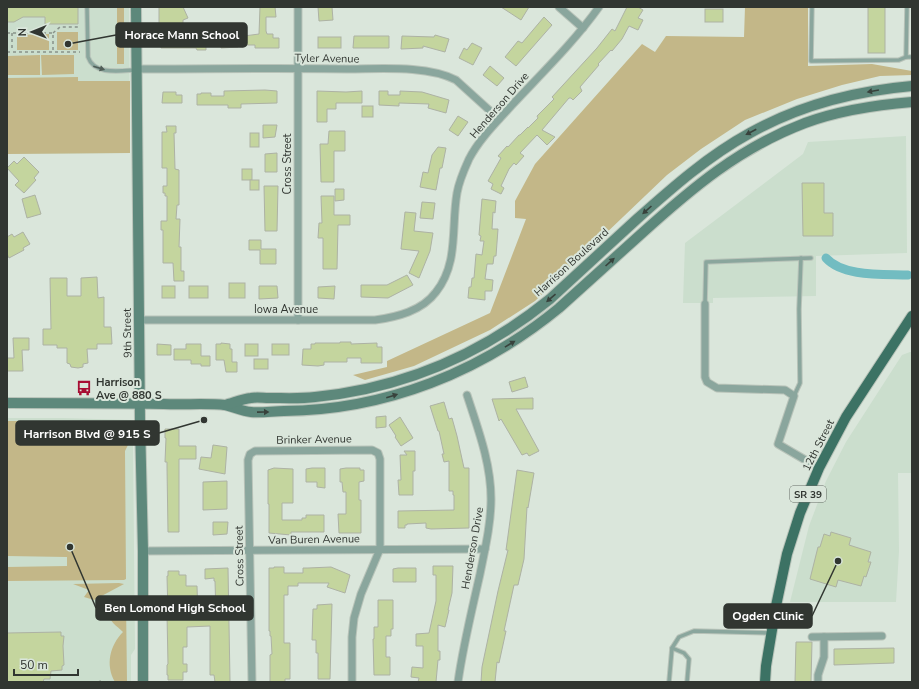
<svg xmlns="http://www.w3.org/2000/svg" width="919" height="689" viewBox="0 0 919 689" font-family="'Nunito Sans',sans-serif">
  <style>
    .built { fill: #cbdecd }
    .green { fill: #c3b788 }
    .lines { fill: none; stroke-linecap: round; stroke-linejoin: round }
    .canal { stroke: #72bcc1; stroke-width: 9 }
    .building { fill: #c4d59e; stroke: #adb2a4 }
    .lane-casing { stroke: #b8c3b9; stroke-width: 5.5 }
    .street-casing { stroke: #b8c3b9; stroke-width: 9 }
    .secondary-casing { stroke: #b8c3b9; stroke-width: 12 }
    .primary-casing { stroke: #b8c3b9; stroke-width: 12 }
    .path { stroke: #899289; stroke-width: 1.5; stroke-dasharray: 3 3; stroke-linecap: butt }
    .lane { stroke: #8aa69d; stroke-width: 3.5 }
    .street { stroke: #8aa69d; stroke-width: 7 }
    .secondary { stroke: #5d887b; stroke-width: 10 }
    .primary { stroke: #3c7264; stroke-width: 10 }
    .oneway { fill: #505d57 }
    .oneway2 { fill: #38423c }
    .labels { text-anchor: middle; stroke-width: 4; stroke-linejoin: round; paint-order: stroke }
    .shield { fill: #dae6db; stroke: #646b64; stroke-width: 1 }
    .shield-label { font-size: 10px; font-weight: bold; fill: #313631 }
    .street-label { font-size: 11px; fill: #313631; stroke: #dae6db }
    .poi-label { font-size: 11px; font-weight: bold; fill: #313631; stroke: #dae6db; text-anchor: start }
    .leader { fill: none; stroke: #313631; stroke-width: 1.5 }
    .callout-dot { fill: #313631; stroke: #dae6db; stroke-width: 1.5 }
    .callout { fill: #313631; stroke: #313631; stroke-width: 1.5 }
    .callout-label { font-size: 12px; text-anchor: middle; font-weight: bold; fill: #fff }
  </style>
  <rect width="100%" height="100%" fill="#dae6db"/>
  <g class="built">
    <polygon points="7,7 129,7 130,153 7,154"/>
    <polygon points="906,136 907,253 816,256 816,296 713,298 713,303 683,303 685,243 803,154 808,142"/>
    <polygon points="910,352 912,352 912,473 898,473 899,551 896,602 790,602 809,526 826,481 846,442 902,355"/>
    <polygon points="7,418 63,418 130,420 135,426 136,435 133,446 135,649 131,655 131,682 7,682"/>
  </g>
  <g class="green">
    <rect x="117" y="7" width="7" height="57"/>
    <polygon points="745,7 808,7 808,66 872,64 912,71 912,75 880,76 842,85 797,99 745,120 701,149 667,175 535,301 490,330 414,366 365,380 353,375 387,367 387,361 490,313 526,219 515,218 515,201 535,164 642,44 655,52 666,36 744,37"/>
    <rect x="57" y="32" width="21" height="18"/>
    <polygon points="49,34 49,50 17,50 17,35"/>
    <polygon points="40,55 40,75 8,75 7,56"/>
    <polygon points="41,55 74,55 74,74 42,75"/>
    <polygon points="78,77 78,81 130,81 130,153 7,154 7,78"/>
    <polygon points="7,421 117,421 126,423 130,425 133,435 125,451 126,579 124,580 7,581 7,567 67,566 67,557 7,556"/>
    <polygon points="119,583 124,584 94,600 84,597 89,590 73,584"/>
    <path d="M126 602 127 682H115C105 665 110 645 123 632 117 626 108 621 109 612L115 607Z"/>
  </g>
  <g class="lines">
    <path class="canal" d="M826 258C843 277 883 274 908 275"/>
  </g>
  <g class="building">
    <polygon points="7,7 78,7 78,24 45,24 45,17 23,17 14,22 7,22"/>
    <polygon points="159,7 183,7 188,18 183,20 183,36 206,36 206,50 197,50 196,48 161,48 161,38 158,38 158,27 159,27"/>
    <polygon points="260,7 275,7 276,17 266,17 266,31 267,34 273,34 273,38 279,38 279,48 255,48 255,45 238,45 238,47 221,48 221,31 240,31 244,36 259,34"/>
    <polygon points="318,7 332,7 333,20 319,21"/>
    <polygon points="501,7 529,7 521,20"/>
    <polygon points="627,7 638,7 643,10 638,18 643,20 638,30 629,26 622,39 612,51 611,50 598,64 599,65 580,87 582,91 573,100 571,98 569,98 542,130 555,137 547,145 537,135 520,153 524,156 516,165 514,163 509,169 501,186 504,188 501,194 491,189 493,184 488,181 501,158 498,156 507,146 508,147 519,135 520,135 528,127 528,128 538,118 537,116 554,99 552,97 597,48 612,29 615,31"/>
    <rect x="868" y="7" width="17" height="46"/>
    <rect x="705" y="9" width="18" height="13"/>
    <polygon points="544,17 552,25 516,66 505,57 518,41 522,43"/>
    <polygon points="435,35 449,39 445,52 423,46 423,48 401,49 402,36 434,37"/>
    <polygon points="354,36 389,36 389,48 353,48"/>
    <rect x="318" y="37" width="23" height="11"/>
    <polygon points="472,43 482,48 473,65 459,58 464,48 467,50"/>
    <polygon points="490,66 504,78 497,86 483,75"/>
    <polygon points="265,90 277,91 277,103 241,104 241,108 228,108 228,105 197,105 197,94 201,94 201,93 211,93 211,96 224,96 224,91"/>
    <polygon points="317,91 346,92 362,91 362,103 336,103 336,109 327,109 327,122 317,122"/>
    <polygon points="379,91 388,91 388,95 400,95 400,91 422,92 449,100 446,113 428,108 429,104 399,103 399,106 379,105"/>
    <polygon points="163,92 176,92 176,95 182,95 182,103 162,103"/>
    <rect x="362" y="106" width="11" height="11"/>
    <polygon points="458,116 468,122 458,136 449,130"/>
    <polygon points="263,125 277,125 275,137 263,138"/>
    <polygon points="166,126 176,126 176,133 174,133 175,169 179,170 179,205 177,205 176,219 180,219 179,247 181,247 181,271 184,271 184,281 174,281 173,263 163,263 163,230 161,230 161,221 167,221 167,196 165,196 165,193 163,193 163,186 167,186 167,168 162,168 162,132 167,132"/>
    <polygon points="329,131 345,131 345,151 334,151 334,182 321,182 320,144 328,144"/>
    <rect x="250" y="133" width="9" height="14"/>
    <polygon points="438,147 446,148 442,168 440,168 436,190 420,187 423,172 428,173 432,155"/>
    <polygon points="277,153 277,172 265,172 265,154"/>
    <polygon points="24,157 39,172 34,178 36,180 24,193 15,185 19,181 7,168 14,161 17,164"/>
    <rect x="242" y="169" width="10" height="11"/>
    <rect x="250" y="180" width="9" height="10"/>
    <polygon points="802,183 824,183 824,213 833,213 833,236 803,236"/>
    <polygon points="264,186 278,186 277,231 265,231"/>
    <polygon points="335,189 344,189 344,200 335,201"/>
    <polygon points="35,195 41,214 27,218 22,199"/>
    <polygon points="321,196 334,196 334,215 350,215 350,225 338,225 337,269 323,269 323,238 318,238 319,223 322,223"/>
    <polygon points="482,199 496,201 495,213 493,212 492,229 498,229 496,256 494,256 493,264 487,264 485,279 493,280 492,291 485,291 485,300 468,298 469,287 471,287 472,278 474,278 476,254 482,255 484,241 480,241 481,236 479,235"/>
    <polygon points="422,202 435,203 433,219 420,218"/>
    <polygon points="405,212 416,213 414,231 433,233 430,251 419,278 409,273 419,251 401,249"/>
    <polygon points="23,232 30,244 23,248 24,250 9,258 7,254 7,237 12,234 14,237"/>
    <polygon points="249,240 261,240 261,249 276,249 276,264 260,264 260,250 249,250"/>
    <polygon points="407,275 413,285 388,298 361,297 361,285 387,285"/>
    <polygon points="97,277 98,298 104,297 104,327 111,327 112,344 97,344 97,349 87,349 88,363 83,364 83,367 78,368 71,367 70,364 67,363 67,348 57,348 57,345 43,345 43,329 51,329 50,278 67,278 67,296 81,296 81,278"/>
    <rect x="229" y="283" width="16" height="15"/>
    <rect x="162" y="286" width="13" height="12"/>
    <rect x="189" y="286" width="19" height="12"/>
    <polygon points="259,286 277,286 278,298 259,299"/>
    <polygon points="335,286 334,299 318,298 318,287"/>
    <polygon points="13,338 29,338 29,350 22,350 23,371 7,371 7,358 14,358"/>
    <polygon points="340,342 351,342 351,344 377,343 377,347 382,347 382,363 361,363 361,358 347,358 347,362 324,362 324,365 318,366 302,365 303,349 311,349 311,344 315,344 315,343 340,343"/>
    <polygon points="221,343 230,344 230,349 232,349 232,362 237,362 237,372 226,372 224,360 216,360 216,344 221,344"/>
    <polygon points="157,344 171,345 171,355 157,355"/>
    <polygon points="186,344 201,344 201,356 210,356 210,366 201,366 201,364 191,364 191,360 174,360 174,349 186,349"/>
    <rect x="245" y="344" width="13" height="12"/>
    <rect x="272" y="344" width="17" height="11"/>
    <rect x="254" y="359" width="14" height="10"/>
    <polygon points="525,377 528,387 512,392 509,382"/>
    <polygon points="533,398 533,409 516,409 539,451 529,456 527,453 522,455 501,419 499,421 492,399"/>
    <polygon points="444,402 449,419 452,418 457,436 464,468 469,468 469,528 431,529 426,528 426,523 407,524 407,525 405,525 405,528 398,528 398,511 454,510 454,495 453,495 453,491 449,491 449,461 444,462 442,454 444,454 439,431 438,431 430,406"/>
    <polygon points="386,416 386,427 376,428 376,417"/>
    <polygon points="400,417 413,438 401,446 395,437 396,436 389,425"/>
    <polygon points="165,429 179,429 179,446 196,446 196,459 179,459 179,532 168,532 167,467 167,462 165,462 166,438 165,438"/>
    <polygon points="213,445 227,447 225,474 199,469 201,457 211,458"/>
    <polygon points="404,451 415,451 415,471 413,471 413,495 399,495 398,480 401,480 400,455 407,455"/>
    <polygon points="274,468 293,469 293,503 282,503 282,520 302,520 302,518 306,518 306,515 324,515 324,532 291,532 291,535 269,533 269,504 268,504 268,470"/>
    <polygon points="312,468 325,468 325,488 317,487 317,482 306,482 306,469"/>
    <polygon points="346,468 360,468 360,470 364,470 364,481 359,482 359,500 361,500 361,533 339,533 338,514 346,514 346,492 343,492 342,482 340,482 340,469"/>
    <polygon points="517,470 534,473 528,508 527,507 524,559 518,585 514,585 504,631 506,631 499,663 497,662 495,682 481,682 482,667 498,591 508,550 506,550"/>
    <polygon points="227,481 227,509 203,510 203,482"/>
    <polygon points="213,522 228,522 227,534 213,535"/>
    <polygon points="831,532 851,538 849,545 871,552 868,562 871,562 866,577 864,576 861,586 838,580 836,587 810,579 818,547 820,547 824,534 830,536"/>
    <polygon points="433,566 453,566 452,593 448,610 449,610 445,627 438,625 438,651 440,651 440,660 438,660 436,682 418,682 419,678 411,677 412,667 423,668 423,646 416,646 416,634 429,633 436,601 436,575 433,575"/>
    <polygon points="274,567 284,567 284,573 303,573 303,568 308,568 331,567 350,575 345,593 327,587 329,583 298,583 298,586 288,586 288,595 284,595 284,643 290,643 290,679 285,679 285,682 270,682 270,655 272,654 271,636 270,636 270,631 269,631 269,568 274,568"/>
    <polygon points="228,568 230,681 229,682 215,682 214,675 210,675 210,626 187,627 187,647 183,647 183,664 187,664 187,672 183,672 183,680 168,680 168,675 167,675 167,665 168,664 167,615 168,615 167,576 168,576 168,571 179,571 179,575 186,575 186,586 197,586 198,619 214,619 214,615 216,615 215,581 214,581 214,578 205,579 205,569"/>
    <polygon points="398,568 416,568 416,582 393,582 393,569"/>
    <polygon points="378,600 393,600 393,629 391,629 391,636 386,636 386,657 390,657 390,675 374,675 373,639 374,639 374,627 378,627"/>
    <polygon points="332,604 330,679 318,679 318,653 316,653 316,640 312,640 313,609 317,609 317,605"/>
    <polygon points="61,632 61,636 64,636 63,646 64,665 62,666 62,670 51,671 50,679 44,679 43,682 7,682 7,633"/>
    <polygon points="796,642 812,642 811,682 795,682"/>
    <polygon points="894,648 894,663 834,665 834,649"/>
  </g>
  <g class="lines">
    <defs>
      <g id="lane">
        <path d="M87 7 88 57C94 75 119 71 135 70"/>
        <polyline points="812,7 811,61 899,60 906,57 912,57"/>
        <polyline points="906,57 907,7"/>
        <polyline points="705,304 706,262 811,258"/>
        <polyline points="794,396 800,383 799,309 801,258"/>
        <polyline points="672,648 684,653 689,659 687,682"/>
        <polyline points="669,682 672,648 679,637 694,631 770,633"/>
      </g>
      <g id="street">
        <polyline points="298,7 298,320"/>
        <polyline points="559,7 583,28"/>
        <path d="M137 69C207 69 277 68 348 69 380 69 427 65 456 80L499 119"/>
        <polyline points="705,304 705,377 707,382 717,388 785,390 794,396 778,444 819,468"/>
        <path d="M139 320H375C397 317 422 311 436 292 459 263 451 227 457 193 459 181 464 170 469 159 480 138 497 122 513 104 542 73 574 42 599 7"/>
        <polyline points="143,551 485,549"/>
        <polyline points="812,637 882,636"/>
        <polyline points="252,682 248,460 250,454 255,451 372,450 378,453 380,459 380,549 361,594 354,618 352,637 352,682"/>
        <path d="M458 682C463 646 472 610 480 574 485 549 491 524 491 499 491 463 478 429 467 395"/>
        <polyline points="818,682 818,675 824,657 824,637"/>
      </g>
      <g id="secondary">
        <polyline points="136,7 140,422 143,551 143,682"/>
        <path d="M7 403C59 403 112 403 164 404 183 405 206 403 225 405 234 407 242 411 251 412 262 413 273 411 284 411 386 410 481 372 559 308 586 284 613 259 640 235 692 188 739 148 805 123 840 110 875 105 912 102"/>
        <path d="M225 405C233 403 242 399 251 398 257 397 263 398 269 398 284 398 300 399 315 397 404 388 481 355 550 299 579 272 608 246 637 219 673 187 708 156 750 133 800 105 855 91 912 86"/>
      </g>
      <polyline id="primary" points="765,682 766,666 776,606 787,554 800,513 819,468 846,417 912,316"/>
    </defs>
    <use href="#lane" class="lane-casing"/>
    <use href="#street" class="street-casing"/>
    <use href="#secondary" class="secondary-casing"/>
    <use href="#primary" class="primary-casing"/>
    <g class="path">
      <polyline points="7,33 53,33 53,51"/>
      <polyline points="12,33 12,51"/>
      <polyline points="53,33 60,27 80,27"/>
      <polyline points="7,52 80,52"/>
      <polyline points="98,682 101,681"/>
    </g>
    <use href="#lane" class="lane"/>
    <use href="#street" class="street"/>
    <use href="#secondary" class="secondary"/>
    <use href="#primary" class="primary"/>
  </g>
  <defs><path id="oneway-solid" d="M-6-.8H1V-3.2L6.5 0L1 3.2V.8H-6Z"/></defs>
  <use class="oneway" href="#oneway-solid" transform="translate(99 68) rotate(18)"/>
  <g class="oneway2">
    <use href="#oneway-solid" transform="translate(873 91) rotate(170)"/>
    <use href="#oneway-solid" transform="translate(751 132) rotate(152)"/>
    <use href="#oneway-solid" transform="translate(647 210) rotate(138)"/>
    <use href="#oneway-solid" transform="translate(610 262) rotate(-42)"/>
    <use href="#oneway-solid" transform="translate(551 298) rotate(139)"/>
    <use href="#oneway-solid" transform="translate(510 344) rotate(-31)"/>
    <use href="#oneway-solid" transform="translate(392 396) rotate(-17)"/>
    <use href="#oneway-solid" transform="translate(263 412) rotate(-1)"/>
  </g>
  <defs>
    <symbol id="bus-bare" viewBox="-9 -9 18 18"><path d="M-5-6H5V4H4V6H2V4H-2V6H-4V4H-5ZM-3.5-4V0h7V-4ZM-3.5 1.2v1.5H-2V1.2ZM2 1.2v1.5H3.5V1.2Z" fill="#a70d33" stroke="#dae6db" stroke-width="2.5" paint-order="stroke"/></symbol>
  </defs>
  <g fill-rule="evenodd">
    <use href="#bus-bare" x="73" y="377" width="22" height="22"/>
  </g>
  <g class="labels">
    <rect class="shield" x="790" y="486" width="36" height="16" rx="3"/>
    <g class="shield-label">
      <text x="808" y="498">SR 39</text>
    </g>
    <g class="street-label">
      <text transform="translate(327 58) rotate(1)" y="4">Tyler Avenue</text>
      <text transform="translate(499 105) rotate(-49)" y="4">Henderson Drive</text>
      <text transform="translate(287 164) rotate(-90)" y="4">Cross Street</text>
      <text transform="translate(571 262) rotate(-42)" y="4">Harrison Boulevard</text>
      <text x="286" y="313">Iowa Avenue</text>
      <text transform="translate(127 333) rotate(-91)" y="4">9th Street</text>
      <text transform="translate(314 439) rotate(-1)" y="4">Brinker Avenue</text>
      <text transform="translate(818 445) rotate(-63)" y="4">12th Street</text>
      <text transform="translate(314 539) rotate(-1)" y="4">Van Buren Avenue</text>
      <text transform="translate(472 548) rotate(-80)" y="4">Henderson Drive</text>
      <text transform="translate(239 556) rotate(-91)" y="4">Cross Street</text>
    </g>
    <g class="poi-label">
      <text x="96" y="386">Harrison<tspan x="96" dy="13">Ave @ 880 S</tspan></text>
    </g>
  </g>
  <path class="leader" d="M68 44L116 35M204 420L159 433M70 547L96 608M838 561L812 616"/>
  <g class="callout-dot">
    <circle cx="68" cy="44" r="4"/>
    <circle cx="204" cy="420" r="4"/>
    <circle cx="70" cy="547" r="4"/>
    <circle cx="838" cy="561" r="4"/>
  </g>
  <g class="callout">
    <rect x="116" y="23" width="131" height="24" rx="4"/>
    <rect x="16" y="421" width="143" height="24" rx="4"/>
    <rect x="96" y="596" width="157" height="24" rx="4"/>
    <rect x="724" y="604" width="88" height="24" rx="4"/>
  </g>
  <g class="callout-label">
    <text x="182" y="39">Horace Mann School</text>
    <text x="87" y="438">Harrison Blvd @ 915 S</text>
    <text x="175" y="612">Ben Lomond High School</text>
    <text x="768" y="620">Ogden Clinic</text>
  </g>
  <rect width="919" height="689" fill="none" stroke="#313631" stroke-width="16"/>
  <g transform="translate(32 32) rotate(269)" stroke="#dae6db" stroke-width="3" paint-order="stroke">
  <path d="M0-3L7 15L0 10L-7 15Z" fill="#313631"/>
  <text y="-6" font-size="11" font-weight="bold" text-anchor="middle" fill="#313631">N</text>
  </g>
  <path d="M14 669v6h64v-6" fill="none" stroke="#313631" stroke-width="2"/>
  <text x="20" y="669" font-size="12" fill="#313631" stroke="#dae6db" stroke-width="3" paint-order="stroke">50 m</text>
</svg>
